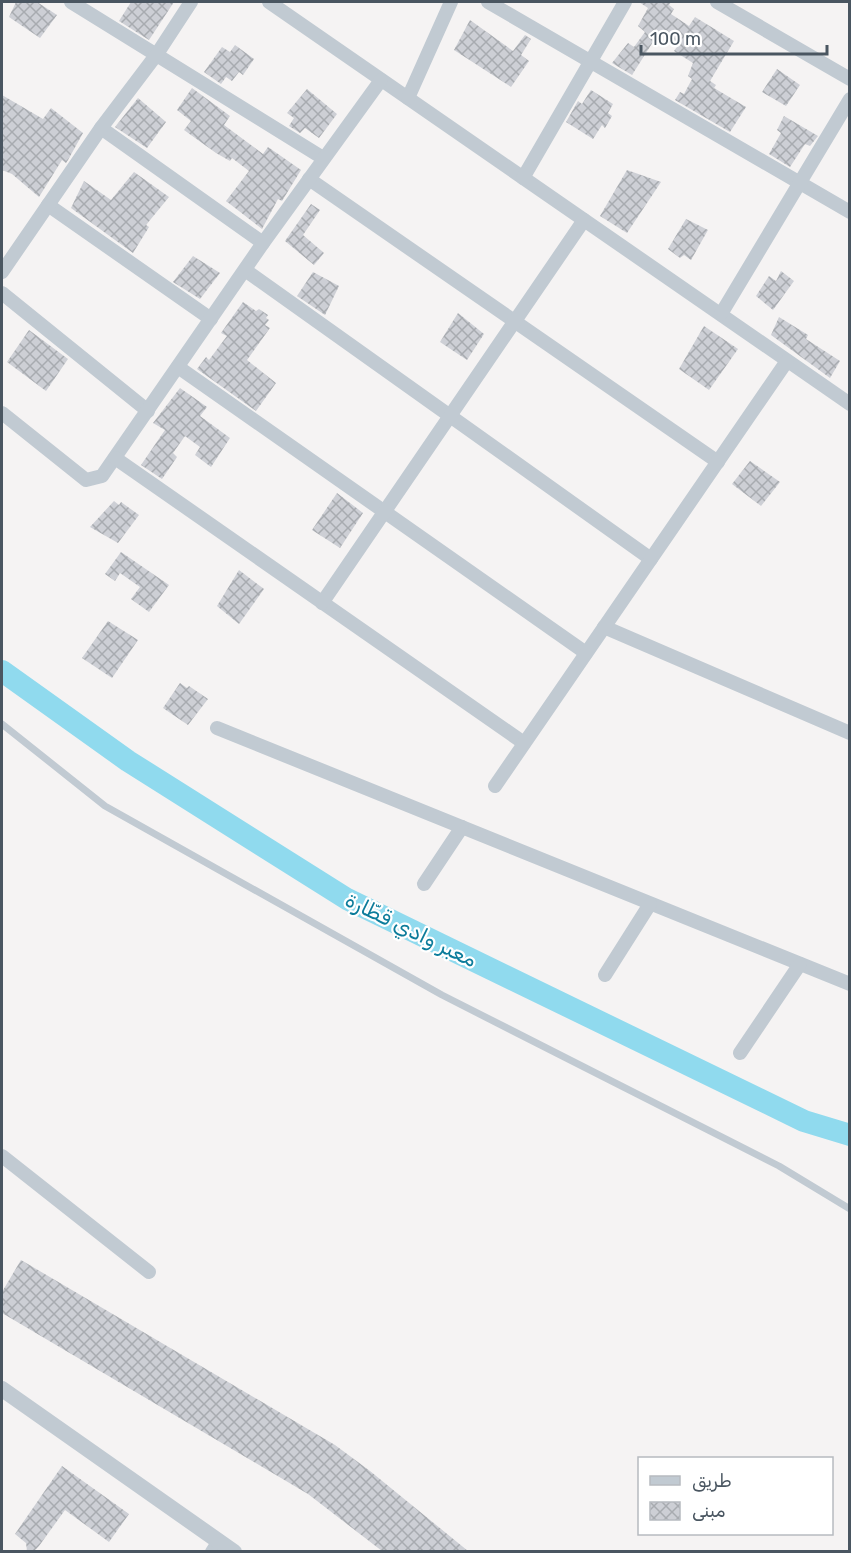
<svg xmlns="http://www.w3.org/2000/svg" width="851" height="1553" viewBox="0 0 851 1553" font-family="Rubik,'Noto Naskh Arabic',sans-serif">
  <style>
    .lines { fill: none; stroke-linecap: round; stroke-linejoin: round }
    .river { stroke: #90daee; stroke-width: 22 }
    .building { fill: url(#building-cross-hatch) }
    .service { stroke: #c1cad2; stroke-width: 7 }
    .minor { stroke: #c1cad2; stroke-width: 14 }
    .tertiary { stroke: #c1cad2; stroke-width: 16 }
    .labels { text-anchor: middle; stroke-width: 4.5; stroke-linejoin: round; paint-order: stroke }
    .water-label { font-size: 21px; font-style: italic; fill: #0c7c9b; stroke: #fff }
  </style>
  <defs>
    <pattern id="building-cross-hatch" width="8" height="8" patternUnits="userSpaceOnUse" patternTransform="scale(1.5)"><rect width="8" height="8" fill="#cdcfd5"/><path d="M0 0l8 8M0 8l8-8" fill="none" stroke="#a8abb0"/></pattern>
  </defs>
  <rect width="100%" height="100%" fill="#f5f3f3"/>
  <g class="lines">
    <polyline class="river" points="2,671 128,761 347,899 804,1121 850,1135"/>
  </g>
  <g class="building">
    <polygon points="16,2 37,2 57,15 40,38 9,17"/>
    <polygon points="131,2 174,2 149,40 119,21"/>
    <polygon points="639,2 671,2 669,5 674,9 671,14 689,26 695,17 734,41 710,81 716,85 714,88 746,107 730,132 675,100 680,92 684,94 692,79 688,76 693,63 674,51 679,44 660,31 632,75 612,63 628,43 634,47 645,32 638,26 648,8"/>
    <polygon points="470,20 513,51 525,35 531,39 521,55 529,61 511,87 454,50"/>
    <polygon points="235,45 254,59 243,75 239,72 232,81 226,77 221,84 204,72 222,47 230,52"/>
    <polygon points="777,69 800,85 786,106 762,92"/>
    <polygon points="192,88 230,116 224,125 263,154 268,147 301,170 282,201 278,199 262,229 226,201 249,171 232,158 230,161 216,153 184,130 191,121 177,110"/>
    <polygon points="307,89 337,114 319,138 305,128 300,133 289,126 294,118 287,113"/>
    <polygon points="591,90 613,104 608,113 612,116 605,128 602,125 593,139 566,122 578,101 582,104"/>
    <polygon points="2,95 43,119 51,108 83,133 68,160 66,163 62,160 39,197 12,174 2,170"/>
    <polygon points="138,98 166,122 147,148 115,127"/>
    <polygon points="784,116 818,136 810,146 805,144 790,167 769,154 781,133 777,130"/>
    <polygon points="627,170 661,182 627,233 600,216"/>
    <polygon points="134,172 169,197 146,225 149,227 133,253 71,208 84,181 111,200"/>
    <polygon points="311,204 320,210 303,235 324,253 314,265 285,241"/>
    <polygon points="686,219 708,230 691,260 684,255 680,258 668,249"/>
    <polygon points="193,256 220,273 200,299 173,282"/>
    <polygon points="781,271 794,281 773,310 756,296 769,276 776,281"/>
    <polygon points="313,272 339,286 325,315 297,296"/>
    <polygon points="243,302 256,311 259,309 268,315 266,318 269,320 265,325 270,328 247,360 276,383 256,411 197,369 206,357 209,360 227,336 221,333"/>
    <polygon points="458,313 484,334 467,360 440,342"/>
    <polygon points="779,317 808,335 806,339 840,361 830,378 771,335"/>
    <polygon points="704,326 738,349 709,390 679,369"/>
    <polygon points="29,330 68,359 46,391 7,362"/>
    <polygon points="180,388 207,407 200,416 230,438 211,467 195,455 200,447 185,436 173,453 177,457 162,479 141,465 165,430 153,423"/>
    <polygon points="750,461 780,482 761,506 732,484"/>
    <polygon points="337,493 363,513 340,548 312,530"/>
    <polygon points="114,501 119,505 121,502 139,515 118,543 90,527"/>
    <polygon points="121,552 169,585 149,612 131,599 140,587 120,573 115,581 105,574"/>
    <polygon points="239,570 264,589 239,624 217,606"/>
    <polygon points="108,621 138,640 112,678 82,658"/>
    <polygon points="180,683 187,688 189,686 208,699 188,725 163,708"/>
    <polygon points="21,1260 335,1445 370,1471 468,1551 382,1551 308,1494 2,1313 2,1292"/>
    <polygon points="62,1466 129,1514 109,1542 65,1510 39,1546 34,1551 27,1551 26,1543 15,1534"/>
  </g>
  <g class="lines">
    <polyline class="service" points="2,724 105,806 442,995 779,1166 850,1209"/>
    <g class="minor">
      <polyline points="71,2 323,158"/>
      <polyline points="269,2 850,404"/>
      <polyline points="488,2 850,212"/>
      <polyline points="717,2 850,79"/>
      <polyline points="408,98 451,2"/>
      <polyline points="101,128 263,243"/>
      <polyline points="523,178 625,2"/>
      <polyline points="309,179 718,462"/>
      <polyline points="48,205 211,319"/>
      <polyline points="245,270 651,559"/>
      <polyline points="2,272 101,128 157,54 191,2"/>
      <polyline points="2,293 148,411"/>
      <polyline points="721,314 850,99"/>
      <polyline points="178,367 586,653"/>
      <polyline points="2,413 86,480 102,476 263,243 381,80"/>
      <polyline points="115,458 524,743"/>
      <polyline points="322,603 584,220"/>
      <polyline points="604,627 850,733"/>
      <polyline points="217,728 850,984"/>
      <polyline points="495,786 787,361"/>
      <polyline points="424,884 462,827"/>
      <polyline points="605,975 650,904"/>
      <polyline points="740,1053 800,964"/>
      <polyline points="2,1156 149,1272"/>
      <polyline points="212,1552 219,1541"/>
    </g>
    <polyline class="tertiary" points="2,1389 234,1552"/>
  </g>
  <g class="labels">
    <g class="water-label">
      <text transform="translate(411 930) rotate(26)" y="7">معبر وادي قطّارة</text>
    </g>
  </g>
  <rect width="851" height="1553" fill="none" stroke="#4a5661" stroke-width="6"/>
  <rect x="638" y="1457" width="195" height="78" fill="#ffffff" stroke="#b7bbc0" stroke-width="1.5"/>
  <rect x="650" y="1476" width="30" height="9" fill="#c1cad2" stroke="#b7bbc0" stroke-width="1.5"/>
  <text x="692" y="1487" font-size="18" fill="#4a5661">طريق</text>
  <rect x="650" y="1502" width="30" height="18" fill="url(#building-cross-hatch)" stroke="#b7bbc0" stroke-width="1.5"/>
  <text x="692" y="1517" font-size="18" fill="#4a5661">مبنى</text>
  <path d="M641 45v9h186v-9" fill="none" stroke="#4a5661" stroke-width="3"/>
  <text x="650" y="45" font-size="18" fill="#4a5661" stroke="#ffffff" stroke-width="4.5" paint-order="stroke">100 m</text>
</svg>
